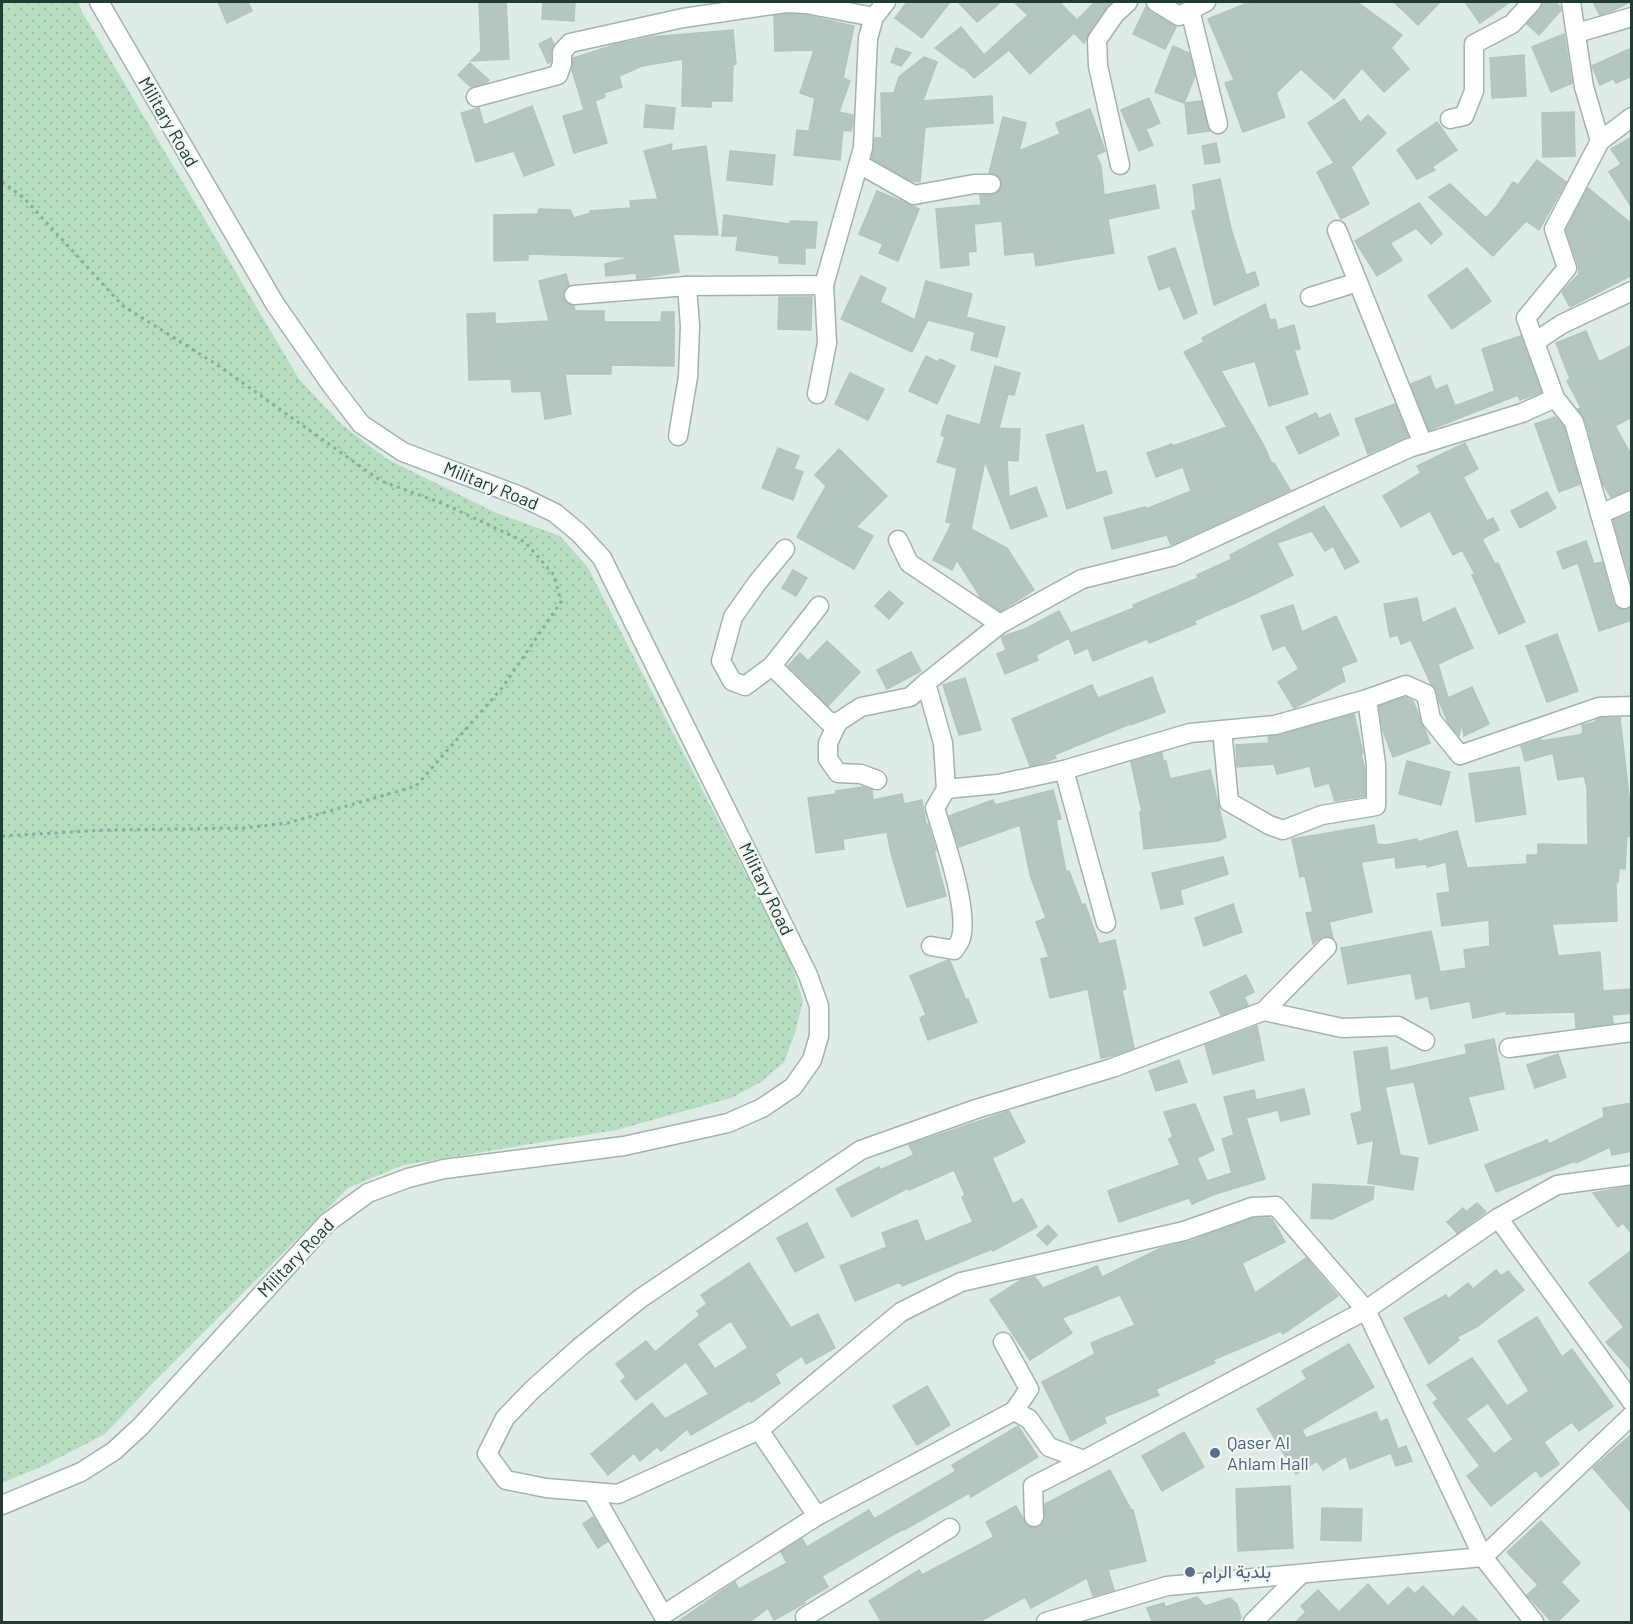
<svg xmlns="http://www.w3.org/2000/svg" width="1633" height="1624" viewBox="0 0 1633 1624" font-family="Barlow,Vazirmatn,sans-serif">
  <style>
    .grass { fill: url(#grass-dots) }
    .building { fill: #b4c6bf; stroke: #b1c5bd; stroke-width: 1.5; fill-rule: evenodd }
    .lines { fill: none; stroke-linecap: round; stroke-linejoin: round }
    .minor-casing { stroke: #a2b3ad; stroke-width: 21 }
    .path { stroke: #7eb0a1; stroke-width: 3; stroke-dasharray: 3 4.5; stroke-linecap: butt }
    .minor { stroke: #fff; stroke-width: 18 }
    .service-dot { fill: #5c6f8a; stroke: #f0f7f4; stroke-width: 2 }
    .labels { text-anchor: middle; stroke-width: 4.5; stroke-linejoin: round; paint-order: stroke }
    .street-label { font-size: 18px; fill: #203b34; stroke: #f0f7f4 }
    .service-label { font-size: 18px; fill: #4e5e75; stroke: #f0f7f4; text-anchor: start }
  </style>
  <defs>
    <pattern id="grass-dots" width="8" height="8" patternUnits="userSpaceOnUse" patternTransform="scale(1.5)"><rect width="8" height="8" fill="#b7ddc1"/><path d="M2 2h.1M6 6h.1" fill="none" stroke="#9dbfa6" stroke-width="1.8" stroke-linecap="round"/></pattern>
  </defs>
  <rect width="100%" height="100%" fill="#dfebe6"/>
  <polygon class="grass" points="2,2 78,2 81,10 299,379 342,425 387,459 494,512 560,536 587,566 790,960 803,1001 795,1033 784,1062 761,1082 731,1098 616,1130 403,1165 348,1188 152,1384 105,1434 45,1465 2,1483"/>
  <g class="building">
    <polygon points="218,2 248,2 252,11 227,23"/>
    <polygon points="479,2 506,2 509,59 471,61 481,51"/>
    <polygon points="543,2 575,2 574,21 542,19"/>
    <polygon points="907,2 950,2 922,38 895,18"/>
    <polygon points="958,2 1001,2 977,22"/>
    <polygon points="1014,2 1059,2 1077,20 1095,2 1112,2 1094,24 1084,43 1074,33 1030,74 1009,50 974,78 963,67 962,68 935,48 961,27 984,55 1028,15"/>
    <polygon points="1250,2 1357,2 1402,35 1391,48 1409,69 1384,92 1362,68 1334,99 1301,69 1276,93 1285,117 1243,132 1225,83 1234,80 1208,19"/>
    <polygon points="1394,2 1440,2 1418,25"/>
    <polygon points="1465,2 1510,2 1480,23"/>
    <polygon points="1543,2 1555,2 1560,7 1561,10 1539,35 1527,24 1541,9"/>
    <polygon points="1593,2 1630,2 1614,10 1600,15"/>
    <polygon points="1146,7 1150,12 1176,27 1165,49 1133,34"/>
    <polygon points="787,14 805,15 854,26 843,78 850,81 839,112 853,115 853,122 851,131 843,130 840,160 794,155 797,130 809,131 815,98 800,93 814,50 775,51 774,16"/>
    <polygon points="733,30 736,64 733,65 732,101 711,101 711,107 682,106 683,59 642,66 619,76 622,87 604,93 605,97 595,101 607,143 574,153 563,116 584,110 572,70 573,58 614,45 651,37"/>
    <polygon points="1564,34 1572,83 1551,92 1532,47"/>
    <polygon points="551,38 554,44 551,51 551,62 548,63 539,44"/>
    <polygon points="1173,46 1189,53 1195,76 1184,103 1155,92"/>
    <polygon points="896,48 911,53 901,66 891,62"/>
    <polygon points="1632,48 1632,76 1616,83 1613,79 1600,85 1592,66"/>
    <polygon points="1524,55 1526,96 1492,98 1490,58"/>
    <polygon points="924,57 937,62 924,98 921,101 992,96 993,123 925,127 920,182 912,181 872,159 875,138 882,138 881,93 894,93 899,77"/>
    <polygon points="470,63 489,80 486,83 471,87 458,75"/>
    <polygon points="1149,98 1160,123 1146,129 1153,145 1139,151 1121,110"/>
    <polygon points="1344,99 1360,123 1368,115 1386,133 1351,167 1369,204 1341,219 1317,172 1334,163 1308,123"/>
    <polygon points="1201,101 1210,131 1188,134 1185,103"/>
    <polygon points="646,105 675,108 673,129 644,127"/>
    <polygon points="532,106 554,165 524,176 514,151 476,162 461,113 479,108 484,125"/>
    <polygon points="1090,109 1105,151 1096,155 1101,166 1104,195 1155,185 1159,208 1108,219 1114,253 1036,266 1034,252 1005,255 1002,221 974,224 976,251 968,252 969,265 941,268 936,209 981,205 980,195 992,195 1000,190 1002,185 1000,178 996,174 989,173 1003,117 1026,123 1019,151 1060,134 1056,123"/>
    <polygon points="1574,112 1575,156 1543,157 1542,113"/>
    <polygon points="1437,122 1457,150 1432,167 1435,170 1417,179 1397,150"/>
    <polygon points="1632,137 1632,208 1609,172 1621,164 1611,149"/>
    <polygon points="1216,143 1220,162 1205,164 1202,146"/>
    <polygon points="672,144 671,151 706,146 718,235 673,234 679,272 637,279 636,273 606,276 605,264 631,257 528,254 528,260 494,261 494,215 538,214 539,209 570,210 574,218 591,213 590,211 631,208 630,201 658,199 644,151"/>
    <polygon points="730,151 775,155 772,185 727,180"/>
    <polygon points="1537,160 1566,182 1539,230 1526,221 1493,256 1429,197 1450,184 1486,218 1497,206 1513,182 1518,185"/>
    <polygon points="1220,179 1231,229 1246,275 1255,272 1259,285 1214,305 1192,211 1196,210 1193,185"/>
    <polygon points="1588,188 1632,224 1632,275 1570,307 1562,292 1579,274 1578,264 1566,230"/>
    <polygon points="877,191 919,209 898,261 879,253 883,244 859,234"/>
    <polygon points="1419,203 1442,234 1431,244 1416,228 1390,243 1402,260 1377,276 1355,241"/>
    <polygon points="724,215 790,224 790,221 817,222 815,248 805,248 805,264 779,263 779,256 736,250 738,236 722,236"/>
    <polygon points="1175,248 1197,313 1184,319 1170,286 1159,290 1148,257"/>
    <polygon points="1467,268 1491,301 1452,329 1428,296"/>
    <polygon points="566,274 569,285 564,291 565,302 574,306 575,311 604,311 604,322 661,322 662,312 674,312 674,366 611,365 611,374 565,374 571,414 545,419 541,391 512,392 511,379 469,380 467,314 495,313 495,324 549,321 539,281"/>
    <polygon points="861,276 886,288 880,302 915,320 926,281 972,294 966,317 1005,327 997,357 971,350 975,332 928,320 912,352 841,319"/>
    <polygon points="779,297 812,297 811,330 778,329"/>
    <polygon points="1265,304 1270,320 1275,319 1278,330 1294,325 1300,349 1294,350 1308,394 1269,406 1255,361 1221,371 1263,444 1272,464 1274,463 1290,490 1171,545 1167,535 1112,549 1104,518 1145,507 1146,509 1191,491 1183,467 1156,477 1147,453 1172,444 1173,446 1227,427 1184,352 1204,342 1202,338"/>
    <polygon points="1586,331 1599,362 1632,345 1632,417 1615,426 1632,456 1632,489 1611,497 1603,484 1585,419 1578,409 1581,408 1567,381 1570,379 1556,343"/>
    <polygon points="1521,336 1541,392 1520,400 1518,395 1429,430 1411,384 1430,376 1435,390 1447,385 1455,406 1495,391 1482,349"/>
    <polygon points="926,356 938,362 940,359 955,366 937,404 909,391"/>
    <polygon points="995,366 1020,373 1014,395 1008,394 999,428 1020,429 1018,461 1007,460 1009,497 1036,487 1047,516 1011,529 985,461 971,529 1007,548 1034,590 1001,611 981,598 957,560 952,570 933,560 952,523 946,522 957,468 937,462 945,437 941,435 947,415 980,425"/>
    <polygon points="850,373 884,389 868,420 835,404"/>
    <polygon points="1395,404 1408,436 1368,454 1355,419"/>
    <polygon points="1316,413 1319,419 1330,414 1339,435 1299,454 1286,427"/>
    <polygon points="1555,417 1564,427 1580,484 1559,492 1535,424"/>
    <polygon points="1083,425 1096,473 1106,471 1112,493 1067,509 1046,435"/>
    <polygon points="1465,443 1478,469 1463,477 1487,521 1493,518 1499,530 1482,539 1495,564 1498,563 1525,622 1499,634 1472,575 1475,574 1462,550 1453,555 1430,511 1401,527 1383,496 1421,473 1417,466"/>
    <polygon points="778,448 799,456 794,469 803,472 793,500 762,488"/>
    <polygon points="839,449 887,496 856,527 873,536 854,569 797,537 826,486 815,475"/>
    <polygon points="1547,492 1556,508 1520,528 1511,511"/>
    <polygon points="1324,506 1359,562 1345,569 1333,546 1325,551 1312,531 1277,543 1293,575 1251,596 1194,621 1196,624 1149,643 1147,639 1093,661 1088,648 1075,654 1069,638 1036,655 1038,660 1005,674 997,654 1006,650 1001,637 1025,629 1059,611 1071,633 1134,608 1133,605 1198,578 1197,575 1232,559 1230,555"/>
    <polygon points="1632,513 1632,584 1613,520"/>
    <polygon points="1586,541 1594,564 1602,562 1613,603 1621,610 1632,607 1632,620 1599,631 1578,563 1563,569 1557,552"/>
    <polygon points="793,570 807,578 796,596 782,588"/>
    <polygon points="889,591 903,603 889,619 875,606"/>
    <polygon points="1417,598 1422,623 1455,608 1473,648 1438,664 1448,698 1472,687 1489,724 1464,736 1462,724 1459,736 1449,724 1439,701 1437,691 1431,684 1411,640 1401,644 1398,635 1390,637 1384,604"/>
    <polygon points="1293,605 1302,632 1336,616 1357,661 1341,667 1345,681 1294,708 1278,682 1299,669 1285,645 1273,650 1261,616"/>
    <polygon points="1557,634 1578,691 1547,702 1526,646"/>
    <polygon points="827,641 860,672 828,706 788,666 800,653 808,661"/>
    <polygon points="911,652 921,671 887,689 877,670"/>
    <polygon points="1152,677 1165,712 1131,725 1130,724 1054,755 1056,758 1046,762 1030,766 1012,719 1092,685 1098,698"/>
    <polygon points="965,678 981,730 959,735 943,685"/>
    <polygon points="1406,697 1413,701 1430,743 1393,757 1383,731 1379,706"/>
    <polygon points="1354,714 1363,753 1361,754 1365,769 1365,796 1335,801 1329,783 1315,787 1310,766 1277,774 1274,764 1237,767 1236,745 1269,743 1268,737"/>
    <polygon points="1601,718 1620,718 1630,805 1631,836 1627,836 1625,869 1619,868 1618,882 1616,882 1617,921 1552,924 1558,956 1600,952 1603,991 1632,989 1632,1013 1612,1015 1613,1023 1576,1028 1575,1012 1506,1014 1506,1011 1473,1018 1470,1001 1431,1009 1428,996 1416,999 1411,973 1348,984 1341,948 1431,931 1440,972 1466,968 1464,950 1490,946 1489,920 1442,926 1437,894 1450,892 1446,862 1427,867 1427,864 1396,868 1395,857 1361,862 1372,912 1329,922 1333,938 1323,936 1313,944 1306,913 1313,912 1305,876 1300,877 1292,839 1374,825 1377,844 1386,845 1417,839 1417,842 1457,831 1467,868 1527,864 1527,855 1538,855 1538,844 1588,845 1587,788 1584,776 1558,780 1553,753 1525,761 1521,746 1541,739 1541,741 1579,735 1583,733 1582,725 1596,722 1596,720"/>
    <polygon points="1162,753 1163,761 1166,761 1170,779 1210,770 1226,837 1218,841 1144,849 1140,812 1142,812 1131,762"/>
    <polygon points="1407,761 1450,772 1441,805 1399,794"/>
    <polygon points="1519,767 1526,814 1476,822 1469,774"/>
    <polygon points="863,787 872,790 873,800 902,794 904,804 922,800 926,824 928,824 936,851 934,851 946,896 907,907 891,853 887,832 843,839 844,849 816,853 808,798 836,794 836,791"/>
    <polygon points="1053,790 1061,819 1056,820 1066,872 1069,871 1082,905 1085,904 1099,944 1115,940 1126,989 1122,990 1134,1048 1115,1055 1101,1058 1088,989 1050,998 1041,959 1049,957 1036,922 1046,918 1030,875 1020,825 959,847 949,816 993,800 995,805"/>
    <polygon points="1223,857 1228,874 1180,890 1183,904 1161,909 1152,873"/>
    <polygon points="1233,904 1242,932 1204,946 1195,918"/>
    <polygon points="948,960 950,961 966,1000 968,999 977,1022 928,1040 920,1018 926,1015 910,976"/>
    <polygon points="1246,975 1254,992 1244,997 1248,1005 1221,1015 1210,992"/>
    <polygon points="1257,1026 1264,1060 1213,1074 1205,1045"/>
    <polygon points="1494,1039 1504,1089 1468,1097 1478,1130 1429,1144 1414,1082 1385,1087 1400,1155 1418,1158 1413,1190 1368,1183 1374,1140 1358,1144 1351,1114 1362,1111 1354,1052 1387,1047 1390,1071 1467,1054 1465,1045"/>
    <polygon points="1558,1054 1566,1077 1535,1088 1527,1065"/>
    <polygon points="1179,1060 1187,1082 1156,1091 1149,1071"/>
    <polygon points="1304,1089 1310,1114 1281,1121 1278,1110 1246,1118 1265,1179 1215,1194 1192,1204 1189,1198 1119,1222 1108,1191 1180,1165 1169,1139 1173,1137 1164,1112 1195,1104 1214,1150 1197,1158 1207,1181 1232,1173 1222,1139 1234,1135 1224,1097 1254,1090 1256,1100"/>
    <polygon points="1632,1103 1632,1151 1612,1155 1610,1147 1576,1163 1575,1161 1496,1192 1485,1165 1547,1140 1549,1144 1604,1117 1603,1108"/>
    <polygon points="1009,1111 1025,1142 992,1158 1013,1204 1022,1199 1037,1227 993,1251 992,1249 902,1286 900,1282 855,1301 840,1266 887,1247 882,1233 917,1220 925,1242 973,1222 962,1197 965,1195 954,1170 909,1190 908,1188 852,1217 836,1189 879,1167 880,1170 914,1155 909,1145"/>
    <polygon points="1313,1184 1374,1187 1373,1199 1332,1219 1311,1218"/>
    <polygon points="1632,1186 1632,1234 1623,1223 1618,1227 1593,1193"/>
    <polygon points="1477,1203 1486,1212 1457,1233 1447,1222 1463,1208 1466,1212"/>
    <polygon points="1254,1218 1269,1218 1272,1219 1285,1242 1242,1263 1255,1293 1306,1258 1338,1296 1283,1334 1281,1331 1213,1360 1215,1363 1156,1389 1159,1395 1104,1417 1106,1423 1071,1441 1042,1382 1095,1354 1091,1343 1135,1325 1120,1295 1062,1318 1072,1333 1030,1360 990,1300 1021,1280 1035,1277 1043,1288 1097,1266 1102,1277 1161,1248 1188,1242"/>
    <polygon points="807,1223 824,1257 795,1272 777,1238"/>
    <polygon points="1048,1225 1057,1235 1047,1245 1037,1235"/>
    <polygon points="1632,1250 1632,1371 1606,1342 1624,1327 1589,1283"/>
    <path d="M749 1263 791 1328 818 1314 835 1348 806 1364 802 1356 775 1374 780 1383 751 1402 750 1400 691 1435 687 1429 661 1451 657 1447 640 1461 634 1453 608 1475 591 1454 652 1403 665 1419 709 1394 686 1362 636 1400 621 1381 626 1377 616 1364 646 1341 655 1352 700 1315 697 1311 707 1304 701 1295ZM731 1321 748 1348 715 1369 697 1344Z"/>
    <polygon points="1496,1270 1501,1276 1508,1271 1524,1290 1478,1326 1457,1337 1459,1340 1429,1364 1404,1318 1446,1295 1448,1299 1468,1283 1473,1289"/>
    <path d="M1537 1317 1562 1357 1572 1349 1613 1406 1579 1431 1572 1422 1544 1442 1559 1464 1541 1477 1536 1470 1491 1506 1467 1476 1480 1466 1433 1403 1438 1399 1427 1385 1472 1358 1507 1406 1529 1391 1498 1341ZM1488 1403 1513 1439 1494 1454 1466 1419Z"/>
    <polygon points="1349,1344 1374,1387 1302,1430 1306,1438 1376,1412 1380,1422 1387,1419 1398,1449 1406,1446 1412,1461 1396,1466 1391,1453 1350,1469 1346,1456 1323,1470 1317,1461 1296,1474 1257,1409 1307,1379 1302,1371"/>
    <polygon points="927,1386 950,1425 917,1445 893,1406"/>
    <polygon points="1018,1426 1038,1457 971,1497 969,1493 904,1530 903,1529 822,1576 828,1587 804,1601 805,1603 774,1620 768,1608 748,1623 676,1623 735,1582 739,1589 787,1563 781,1552 802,1539 807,1547 869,1510 874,1519 956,1471 952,1465"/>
    <polygon points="1184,1432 1204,1467 1162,1491 1142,1456"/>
    <polygon points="1632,1434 1632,1513 1593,1468"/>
    <polygon points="1110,1470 1131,1510 1133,1510 1146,1561 1108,1570 1114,1590 1093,1596 1087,1578 1031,1608 1025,1597 977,1623 882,1623 869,1601 919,1570 922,1575 994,1537 986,1522 1016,1506 1028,1527 1039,1527 1044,1522 1045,1504"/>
    <polygon points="1290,1486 1293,1548 1238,1551 1236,1489"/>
    <polygon points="1322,1508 1362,1509 1361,1541 1321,1540"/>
    <polygon points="593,1517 608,1541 598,1548 583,1524"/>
    <polygon points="1541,1521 1580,1563 1561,1582 1579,1601 1556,1623 1553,1623 1527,1595 1538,1585 1507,1552"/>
    <polygon points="1368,1584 1388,1606 1408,1587 1415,1594 1423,1586 1453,1617 1463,1606 1480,1623 1295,1623 1306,1612 1301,1606 1318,1590 1339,1612"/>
    <polygon points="1197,1597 1205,1606 1230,1598 1237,1604 1241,1618 1236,1623 1154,1623 1151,1619 1147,1608 1164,1603 1165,1607"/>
  </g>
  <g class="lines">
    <defs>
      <g id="minor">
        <polyline points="1156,2 1179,16 1206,2"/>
        <polyline points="1190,10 1218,124"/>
        <polyline points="1577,33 1632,17"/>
        <polyline points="476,97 558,75 562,64 562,52 570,43 683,18 786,3 806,4 874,17"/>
        <polyline points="1450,119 1464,116 1474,91 1474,44 1512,24 1532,2"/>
        <polyline points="1600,141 1632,117"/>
        <polyline points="859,164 914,195 974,184 991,184"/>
        <polyline points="1120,165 1098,66 1097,40 1115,14 1128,2"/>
        <polyline points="1337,230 1423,444"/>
        <polyline points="574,295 687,286 824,285 863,148 868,38 874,17 886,2"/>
        <polyline points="1310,297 1358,282"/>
        <polyline points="1535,342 1562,324 1632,291"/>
        <polyline points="817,394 827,343 824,285"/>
        <polyline points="1555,398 1574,422 1624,599"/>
        <polyline points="678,436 688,377 690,326 687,286"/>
        <polyline points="1600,514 1632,500"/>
        <polyline points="898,540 909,563 1000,624"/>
        <polyline points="785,549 757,583 733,617 721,661 732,681 745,686 772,666 819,606"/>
        <polyline points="772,666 829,722 838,722"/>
        <polyline points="926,683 943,743 946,789 998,784 1064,770 1190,733 1275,725 1367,699 1406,685 1426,694 1431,719 1460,755 1599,707 1632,706"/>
        <polyline points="1222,730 1229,802 1269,825 1283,830 1322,815 1376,806 1376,764 1367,699"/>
        <polyline points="1064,770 1106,923"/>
        <polyline points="877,780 861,774 838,773 828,759 828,743 838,722 861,707 910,697 926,683 1000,624 1082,579 1174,556 1409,448 1522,413 1555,398 1526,318 1567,268 1554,229 1600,141 1584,87 1571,2"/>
        <path d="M931 946 954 950C956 947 960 942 961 938 969 908 944 839 935 808L946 789"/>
        <polyline points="1327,947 1264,1011 1112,1068 976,1109 861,1150 641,1298 580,1347 532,1390 505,1418 487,1454 506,1480 546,1488 618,1494 759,1430 901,1312 961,1282 1184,1231 1252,1207 1276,1206 1366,1310 1483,1557 1534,1622"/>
        <polyline points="1264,1011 1342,1028 1398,1026 1425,1041"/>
        <polyline points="1509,1048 1632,1032"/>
        <polyline points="1498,1218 1632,1402"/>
        <polyline points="1003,1342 1029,1389 1014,1411"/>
        <polyline points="759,1430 817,1516"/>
        <polyline points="592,1492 663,1615 817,1516 1014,1411 1029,1419 1049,1447 1084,1460 1366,1310 1498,1218 1557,1185 1632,1175"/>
        <polyline points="2,1505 81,1472 114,1451 141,1426 327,1223 368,1193 408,1178 444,1169 624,1146 728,1123 762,1108 793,1087 812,1060 819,1036 819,1006 808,975 602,558 579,533 555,513 520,496 403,452 361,424 332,386 275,304 99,2"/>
        <polyline points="1034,1517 1033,1486 1084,1460"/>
        <polyline points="805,1617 950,1528"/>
        <polyline points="1046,1622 1167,1586 1483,1557 1632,1415"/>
        <polyline points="1253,1622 1300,1575"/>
      </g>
    </defs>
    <use href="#minor" class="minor-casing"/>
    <polyline class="path" points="2,182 24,198 123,306 216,364 381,481 444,504 525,542 554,575 561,602 502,688 416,786 288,823 245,828 106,830 2,836"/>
    <use href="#minor" class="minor"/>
  </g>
  <g class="service-dot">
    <circle cx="1215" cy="1453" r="6"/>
    <circle cx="1190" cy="1572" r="6"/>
  </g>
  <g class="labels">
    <g class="street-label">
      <text transform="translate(168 122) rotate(60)" y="6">Military Road</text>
      <text transform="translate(491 486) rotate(22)" y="6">Military Road</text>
      <text transform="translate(766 889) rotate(64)" y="6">Military Road</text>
      <text transform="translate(296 1258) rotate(-46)" y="6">Military Road</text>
    </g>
    <g class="service-label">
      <text x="1227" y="1449">Qaser Al<tspan x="1227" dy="21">Ahlam Hall</tspan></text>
      <text x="1202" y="1578">بلدية الرام</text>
    </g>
  </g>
  <rect width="1633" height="1624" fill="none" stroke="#203b34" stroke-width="6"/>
</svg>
